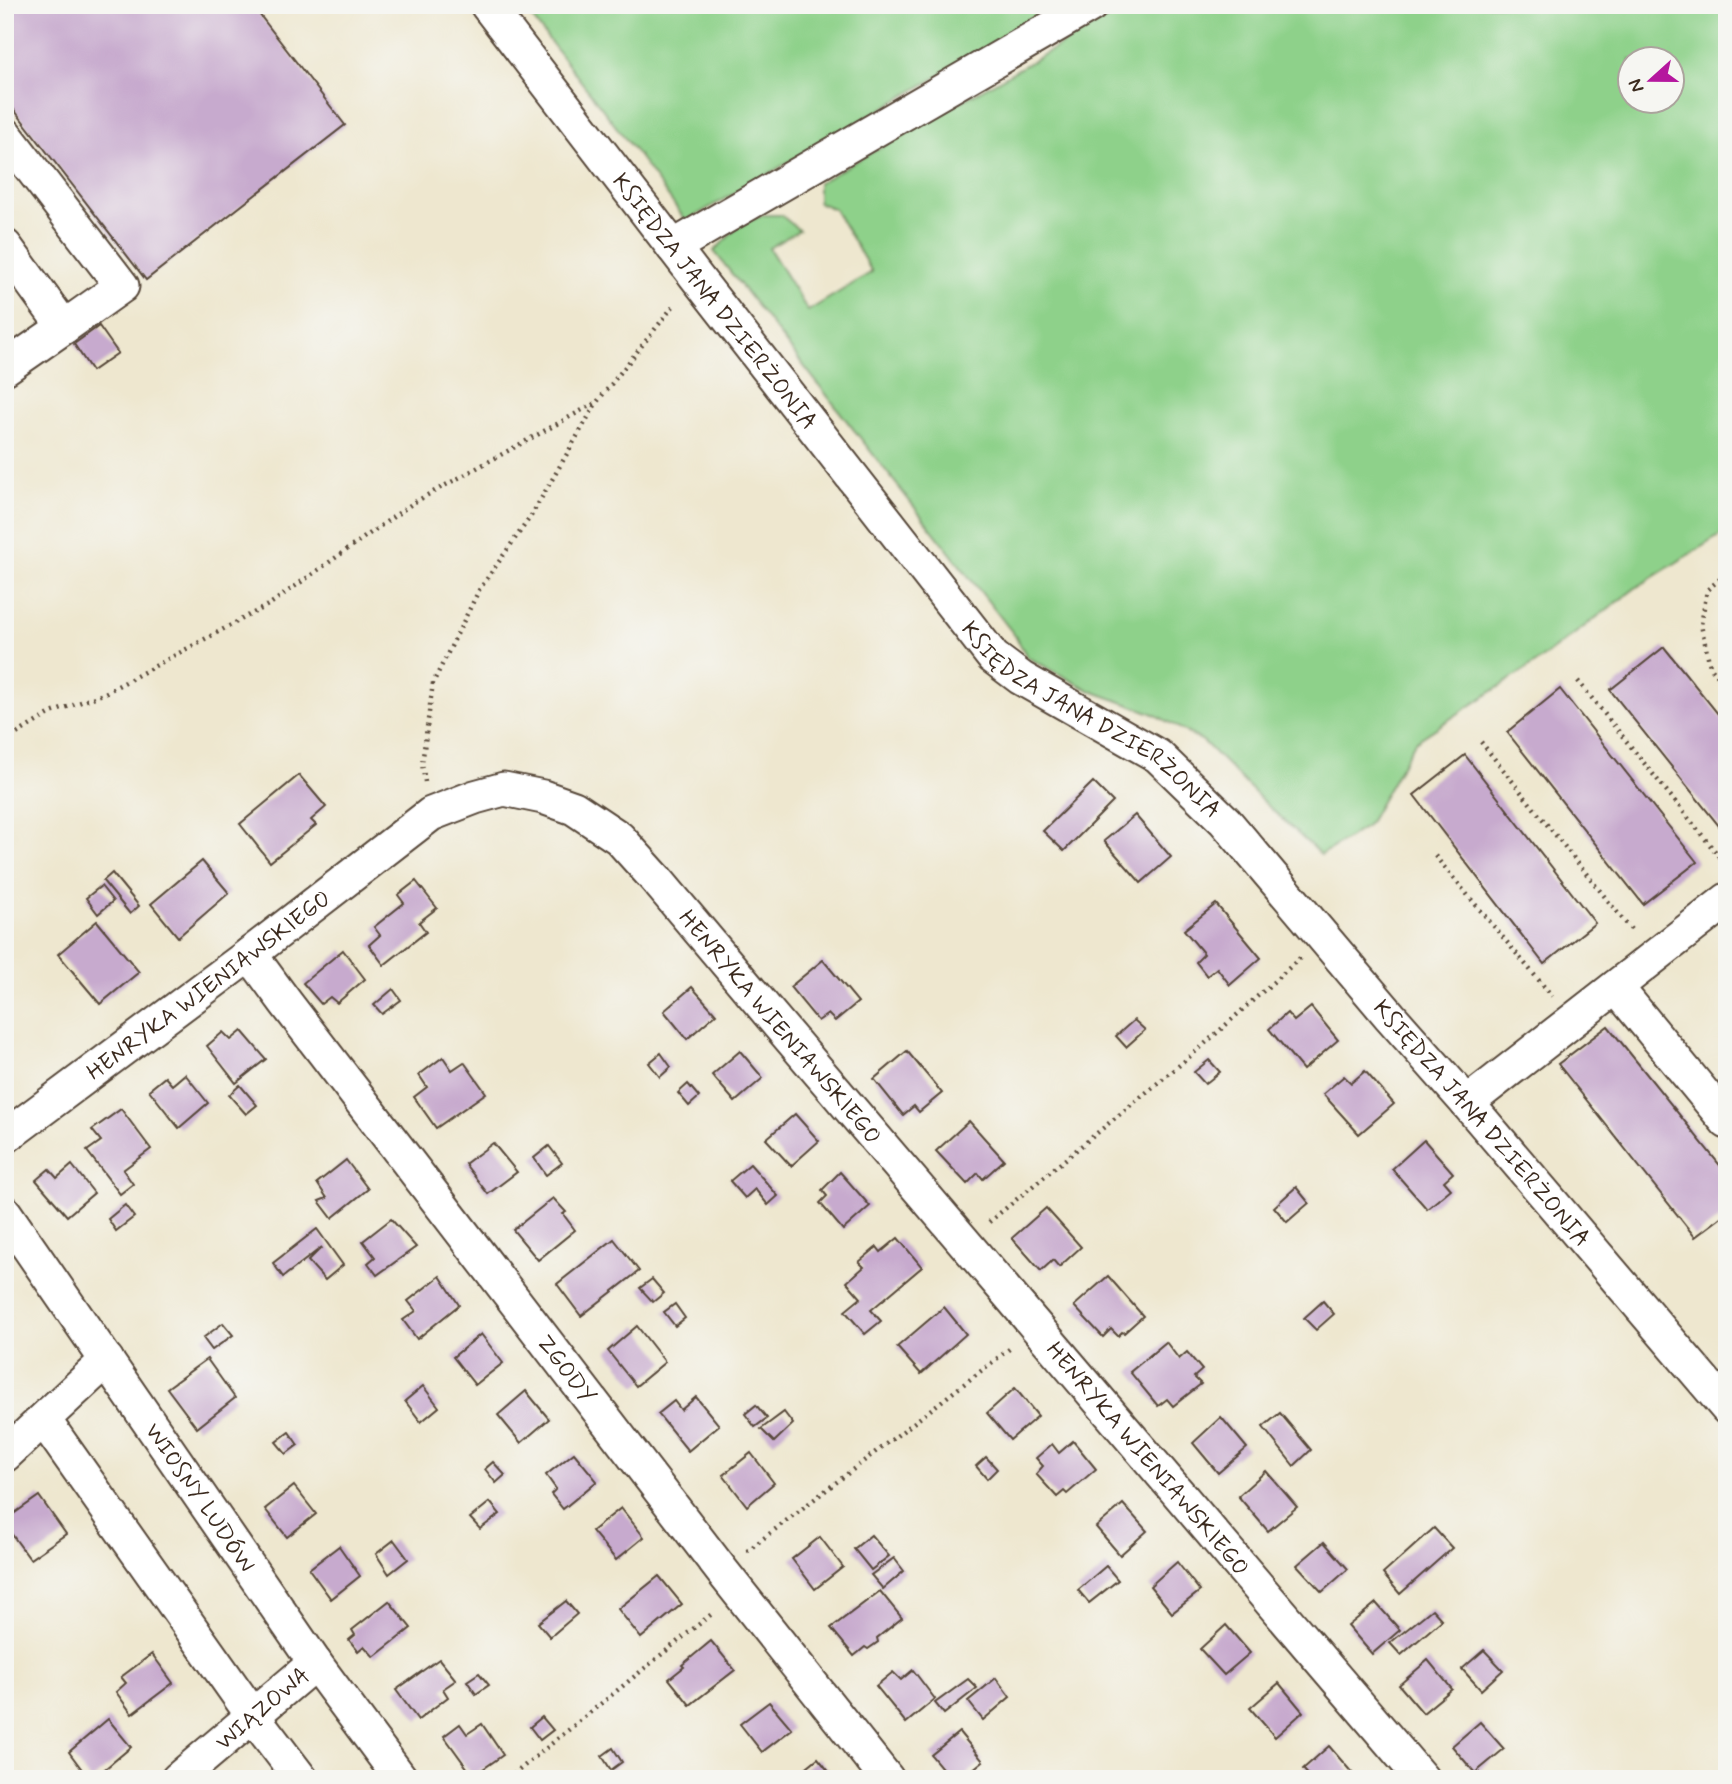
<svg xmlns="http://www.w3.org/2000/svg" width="1732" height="1784" viewBox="0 0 1732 1784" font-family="Mynerve,sans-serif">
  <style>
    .green { fill: #8ed18a; stroke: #647e54; stroke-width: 2; fill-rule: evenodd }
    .building { fill: #c7aace }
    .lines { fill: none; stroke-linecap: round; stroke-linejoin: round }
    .minor-casing { stroke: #564639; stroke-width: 37 }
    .path { stroke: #564639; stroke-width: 4.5; stroke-dasharray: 2 5; stroke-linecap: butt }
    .minor { stroke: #fff; stroke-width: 33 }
    .labels { text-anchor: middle; stroke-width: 5; stroke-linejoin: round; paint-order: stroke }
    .street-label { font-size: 23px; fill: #3b2a1e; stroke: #f6f6f2 }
  </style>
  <rect width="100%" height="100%" fill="#f6f6f2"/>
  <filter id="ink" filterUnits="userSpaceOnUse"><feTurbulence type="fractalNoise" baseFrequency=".0143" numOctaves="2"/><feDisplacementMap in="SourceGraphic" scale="14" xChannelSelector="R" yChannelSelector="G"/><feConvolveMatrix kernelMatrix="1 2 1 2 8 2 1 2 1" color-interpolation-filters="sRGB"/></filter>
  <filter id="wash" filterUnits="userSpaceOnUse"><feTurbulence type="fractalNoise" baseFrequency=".00686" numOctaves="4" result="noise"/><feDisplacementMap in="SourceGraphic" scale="28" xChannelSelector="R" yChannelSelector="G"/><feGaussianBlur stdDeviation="1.57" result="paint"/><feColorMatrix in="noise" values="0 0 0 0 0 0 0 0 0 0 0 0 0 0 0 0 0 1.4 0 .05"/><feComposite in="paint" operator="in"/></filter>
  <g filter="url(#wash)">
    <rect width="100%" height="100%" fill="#eee7cf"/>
    <g class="green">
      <polygon points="522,5 1063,5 686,221 638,155"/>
      <path d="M1131 5H1727V531L1637 587 1537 662 1415 742 1367 826 1321 855 1267 805 1203 741 1152 713 1091 691 1027 657 1016 637 714 251 741 224 763 215H781L799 230 769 248 808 311 872 272 834 209 818 202V183ZM1630 60H1672V102H1630Z"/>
    </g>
    <g id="blocks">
      <g class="building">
        <polygon points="5,5 252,5 345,125 146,280 5,98"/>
        <polygon points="99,326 118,353 92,371 74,344"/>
        <polygon points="1664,647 1727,725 1727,836 1610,690"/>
        <polygon points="1560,689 1697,862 1643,904 1507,732"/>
        <polygon points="1465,755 1595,923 1544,964 1414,795"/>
        <polygon points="299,775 326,807 311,820 316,825 270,862 240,824"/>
        <polygon points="1093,782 1113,802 1064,851 1043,831"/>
        <polygon points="1135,815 1171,857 1141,883 1104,841"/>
        <polygon points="202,861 229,893 178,937 151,904"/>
        <polygon points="112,873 139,906 130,914 103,881"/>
        <polygon points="416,881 437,908 419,922 426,932 384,965 369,945 380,935 374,927 404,903 398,895"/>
        <polygon points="101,886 113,901 98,914 86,898"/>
        <polygon points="1216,904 1261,958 1230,985 1217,968 1207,976 1196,962 1204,954 1184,930"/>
        <polygon points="97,921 139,972 100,1004 58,954"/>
        <polygon points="343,950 365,979 337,1003 330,997 321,1004 303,983"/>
        <polygon points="823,960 858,1002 835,1021 828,1014 818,1021 790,987"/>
        <polygon points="692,987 716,1014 687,1039 664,1011"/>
        <polygon points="393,989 401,1000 382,1014 374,1005"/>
        <polygon points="1311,1007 1338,1040 1303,1070 1269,1029 1287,1013 1294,1021"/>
        <polygon points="1134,1020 1145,1030 1126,1047 1116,1036"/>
        <polygon points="1608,1026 1727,1174 1727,1213 1695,1237 1558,1064"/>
        <polygon points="242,1031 266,1059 236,1083 207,1046 223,1032 231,1040"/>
        <polygon points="740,1051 763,1078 735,1102 712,1075"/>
        <polygon points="907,1051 942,1093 919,1112 914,1106 903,1115 874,1079"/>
        <polygon points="661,1053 671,1067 660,1077 649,1063"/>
        <polygon points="443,1057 452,1070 464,1062 486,1093 436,1128 414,1097 427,1087 419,1075"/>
        <polygon points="1209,1060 1220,1072 1205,1084 1194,1072"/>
        <polygon points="1365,1071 1394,1104 1359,1134 1323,1094 1344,1076 1351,1083"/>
        <polygon points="185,1074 208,1103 179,1128 149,1090 165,1077 172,1085"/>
        <polygon points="688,1084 699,1097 689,1106 678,1093"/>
        <polygon points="240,1085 257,1105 246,1114 229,1095"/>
        <polygon points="121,1109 151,1149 123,1170 133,1184 120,1194 87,1151 101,1141 92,1130"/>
        <polygon points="795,1114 819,1141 791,1166 766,1139"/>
        <polygon points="969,1121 1004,1160 983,1179 978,1173 967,1184 936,1151"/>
        <polygon points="1424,1140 1453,1173 1444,1181 1451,1189 1427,1209 1392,1169"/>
        <polygon points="493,1143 517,1172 488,1194 465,1164"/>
        <polygon points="549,1146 562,1163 546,1175 534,1158"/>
        <polygon points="346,1160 368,1189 332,1218 319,1201 327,1198 317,1183"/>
        <polygon points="750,1164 778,1196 768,1205 755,1189 745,1198 730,1181"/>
        <polygon points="72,1165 94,1193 67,1216 36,1180 49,1169 57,1178"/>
        <polygon points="840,1172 870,1206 843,1230 820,1203 827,1196 822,1190"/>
        <polygon points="1296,1187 1309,1203 1287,1222 1274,1207"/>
        <polygon points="553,1198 566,1212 563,1214 575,1230 538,1260 513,1230"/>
        <polygon points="125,1205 134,1217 116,1231 108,1219"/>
        <polygon points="1046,1208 1081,1247 1059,1267 1053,1260 1041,1271 1012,1238"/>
        <polygon points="391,1219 416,1247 377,1275 368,1263 375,1257 363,1241"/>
        <polygon points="317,1229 343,1265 325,1280 308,1261 322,1247 283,1277 273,1263"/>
        <polygon points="898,1238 922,1267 871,1310 881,1321 865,1334 845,1311 861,1298 847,1282 864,1267 859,1262 877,1247 881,1252"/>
        <polygon points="614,1239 639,1271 581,1316 557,1284"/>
        <polygon points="440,1276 459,1305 417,1339 403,1320 416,1311 408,1301"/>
        <polygon points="1108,1276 1143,1316 1124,1333 1122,1332 1118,1336 1111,1329 1103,1337 1074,1306"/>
        <polygon points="652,1279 664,1293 653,1302 640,1288"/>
        <polygon points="1323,1301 1334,1314 1316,1330 1304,1318"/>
        <polygon points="675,1304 685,1318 675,1326 664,1312"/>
        <polygon points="944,1307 966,1334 921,1374 897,1347"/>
        <polygon points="223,1323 233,1335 212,1350 203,1338"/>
        <polygon points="637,1326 665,1362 636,1386 608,1351"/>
        <polygon points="481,1334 503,1363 475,1385 453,1357"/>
        <polygon points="1166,1342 1179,1359 1187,1352 1202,1370 1194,1377 1201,1384 1173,1406 1167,1399 1158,1406 1130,1372"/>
        <polygon points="207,1359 235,1398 197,1428 167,1388"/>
        <polygon points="423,1386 439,1407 421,1422 405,1401"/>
        <polygon points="1015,1388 1038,1416 1010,1440 987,1413"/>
        <polygon points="526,1391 549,1419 521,1443 498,1415"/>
        <polygon points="696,1397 719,1425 688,1451 658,1414 674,1401 681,1410"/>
        <polygon points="756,1405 767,1418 755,1427 745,1414"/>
        <polygon points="784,1412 793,1424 774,1442 761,1429"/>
        <polygon points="1280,1413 1311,1450 1294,1466 1263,1427"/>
        <polygon points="1221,1417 1247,1448 1218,1473 1193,1443"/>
        <polygon points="289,1432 298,1445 286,1454 276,1442"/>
        <polygon points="1073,1441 1096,1469 1067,1494 1064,1491 1057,1497 1036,1474 1043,1466 1036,1458 1052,1444 1059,1453"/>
        <polygon points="574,1453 597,1481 563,1509 551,1494 556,1489 546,1475"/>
        <polygon points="751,1453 774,1483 747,1506 723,1475"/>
        <polygon points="986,1457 997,1469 987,1479 976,1466"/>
        <polygon points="493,1462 505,1475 496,1483 485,1469"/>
        <polygon points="1266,1471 1297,1507 1268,1531 1238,1496"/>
        <polygon points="294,1486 316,1514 287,1537 265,1509"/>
        <polygon points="39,1496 66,1534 30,1559 5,1525 5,1520"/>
        <polygon points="490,1502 500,1514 480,1529 470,1518"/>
        <polygon points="1123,1504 1147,1531 1120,1555 1096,1527"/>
        <polygon points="621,1508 644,1537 616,1560 592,1531"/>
        <polygon points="1434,1528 1452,1548 1400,1594 1383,1574"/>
        <polygon points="871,1535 889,1556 871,1570 854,1549"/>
        <polygon points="820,1537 843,1567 815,1589 792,1559"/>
        <polygon points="394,1540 408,1559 389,1574 376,1554"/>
        <polygon points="1324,1542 1348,1569 1322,1592 1297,1565"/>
        <polygon points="339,1546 360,1576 331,1599 309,1569"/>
        <polygon points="894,1558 904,1571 883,1589 871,1575"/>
        <polygon points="1177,1562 1200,1591 1172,1613 1150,1586"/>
        <polygon points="1106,1566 1118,1580 1089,1603 1078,1590"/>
        <polygon points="659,1576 682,1604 641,1638 618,1609"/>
        <polygon points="880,1591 902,1618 877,1638 878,1642 868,1649 865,1647 854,1656 831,1628"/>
        <polygon points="389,1601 411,1628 374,1657 364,1646 358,1651 349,1640 355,1635 352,1630"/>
        <polygon points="566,1601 577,1614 550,1637 538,1623"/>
        <polygon points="1376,1603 1400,1630 1372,1654 1348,1626"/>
        <polygon points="1432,1609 1442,1620 1401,1655 1390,1643"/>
        <polygon points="1226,1625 1250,1653 1224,1675 1200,1649"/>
        <polygon points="711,1641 735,1670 690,1705 669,1679 684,1667 682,1665"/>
        <polygon points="1484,1650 1503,1670 1481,1690 1462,1669"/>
        <polygon points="152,1654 173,1683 132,1714 116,1692 126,1683 121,1677"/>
        <polygon points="439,1659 456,1680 443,1689 448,1697 418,1720 396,1690"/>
        <polygon points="1428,1660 1452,1689 1423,1713 1399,1685"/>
        <polygon points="913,1670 935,1699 906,1723 876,1686 893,1672 901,1680"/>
        <polygon points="479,1673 489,1685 476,1694 467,1681"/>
        <polygon points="996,1678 1010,1697 983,1720 968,1701"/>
        <polygon points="968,1679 977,1688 944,1714 935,1703"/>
        <polygon points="1279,1683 1303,1712 1275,1737 1250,1708"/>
        <polygon points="769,1702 792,1729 762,1752 740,1724"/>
        <polygon points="542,1717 553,1730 540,1740 530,1727"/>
        <polygon points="108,1719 131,1747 93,1779 89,1779 69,1752"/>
        <polygon points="1480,1722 1504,1749 1475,1773 1452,1746"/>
        <polygon points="460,1724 467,1734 482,1724 503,1755 473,1776 444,1736"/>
        <polygon points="959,1732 983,1761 961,1779 951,1779 931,1755"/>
        <polygon points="1329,1746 1353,1774 1347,1779 1312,1779 1303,1769"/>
        <polygon points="613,1748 622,1762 611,1770 602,1756"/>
        <polygon points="818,1758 835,1779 792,1779"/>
      </g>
    </g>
  </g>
  <g filter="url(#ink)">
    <use href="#blocks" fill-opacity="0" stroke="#564639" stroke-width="2"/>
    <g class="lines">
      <defs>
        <g id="minor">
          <path id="s1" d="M487 5 697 278 993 657 1021 678 1158 756 1225 821 1390 1016 1467 1103 1727 1408"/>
          <polyline points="5,134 122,286 64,327"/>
          <polyline points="5,246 64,327 5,368"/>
          <polyline points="673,247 1091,5"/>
          <path id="s2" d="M250 954 286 1003 722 1571 887 1779"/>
          <polyline points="1616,987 1727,1122"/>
          <polyline points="1467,1103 1727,900"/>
          <path id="s3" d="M5 1137 250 954 431 814 475 797 504 789 543 797 574 808 619 838 656 879 773 1018 1422 1779"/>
          <path id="s4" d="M5 1213 315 1663 401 1779"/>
          <polyline points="44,1420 253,1716 301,1779"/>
          <polyline points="5,1455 107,1360"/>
          <path id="s5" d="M178 1779 315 1663"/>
        </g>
      </defs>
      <use href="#minor" class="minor-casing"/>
      <g class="path">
        <polyline points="1720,579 1707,590 1701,625 1710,666 1727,688"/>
        <polyline points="1578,681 1727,866"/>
        <polyline points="5,741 51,713 103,694 270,604 413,503 597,402"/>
        <polyline points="1481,742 1633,932"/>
        <polyline points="425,782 422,764 433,683 479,590 531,516 597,402 675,304"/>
        <polyline points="1435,856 1552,996"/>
        <polyline points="989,1222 1199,1049 1300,958"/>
        <polyline points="747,1551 1012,1347"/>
        <polyline points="508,1779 714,1612"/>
      </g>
      <use href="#minor" class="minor"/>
    </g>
  </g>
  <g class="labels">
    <g class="street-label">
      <text dy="8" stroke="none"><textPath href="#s1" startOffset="374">KSIĘDZA JANA DZIERŻONIA</textPath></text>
      <text dy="8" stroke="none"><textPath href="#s1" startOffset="942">KSIĘDZA JANA DZIERŻONIA</textPath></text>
      <text dy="8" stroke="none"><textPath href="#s3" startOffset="254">HENRYKA WIENIAWSKIEGO</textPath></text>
      <text dy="8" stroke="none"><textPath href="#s3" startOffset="987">HENRYKA WIENIAWSKIEGO</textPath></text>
      <text dy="8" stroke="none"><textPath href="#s1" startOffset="1508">KSIĘDZA JANA DZIERŻONIA</textPath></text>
      <text dy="8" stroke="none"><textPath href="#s2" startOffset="522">ZGODY</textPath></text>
      <text dy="8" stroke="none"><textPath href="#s3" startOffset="1554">HENRYKA WIENIAWSKIEGO</textPath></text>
      <text dy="8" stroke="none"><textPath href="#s4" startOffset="345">WIOSNY LUDÓW</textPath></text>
      <text dy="8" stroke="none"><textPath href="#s5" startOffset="110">WIĄZOWA</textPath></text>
    </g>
  </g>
  <rect width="1732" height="1784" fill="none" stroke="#f6f6f2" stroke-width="28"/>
  <g transform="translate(1651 80) rotate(249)"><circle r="33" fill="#f6f6f2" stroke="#aba49d" stroke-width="2"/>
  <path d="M0-5L12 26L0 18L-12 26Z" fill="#b5179e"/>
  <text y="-10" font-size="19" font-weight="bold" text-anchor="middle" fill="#3b2a1e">N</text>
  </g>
</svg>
